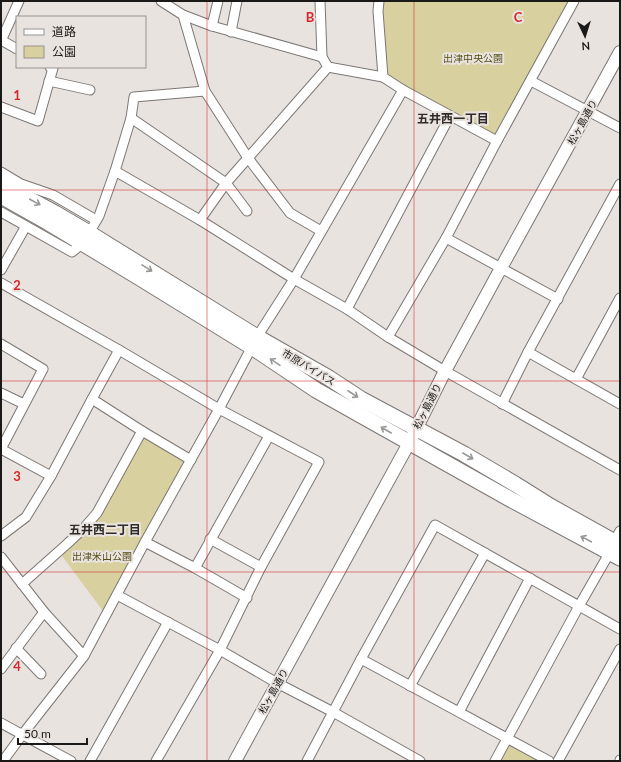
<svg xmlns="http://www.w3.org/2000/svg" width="621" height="762" viewBox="0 0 621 762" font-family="Lato,'Noto Sans JP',sans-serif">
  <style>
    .green { fill: #d8d09f }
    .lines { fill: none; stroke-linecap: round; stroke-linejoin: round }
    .minor-casing { stroke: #7c7774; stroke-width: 11 }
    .tertiary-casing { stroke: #7c7774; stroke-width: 14 }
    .trunk-casing { stroke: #7c7774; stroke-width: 17 }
    .minor { stroke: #fff; stroke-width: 9 }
    .tertiary { stroke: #fff; stroke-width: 12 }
    .trunk { stroke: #fff; stroke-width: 15 }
    .oneway { stroke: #989897 }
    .grid { fill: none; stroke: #d62828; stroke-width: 1; stroke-opacity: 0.55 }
    .labels { text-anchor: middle; stroke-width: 4; stroke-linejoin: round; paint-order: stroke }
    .park-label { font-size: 10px; fill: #564d14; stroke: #e9e3e0 }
    .street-label { font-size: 10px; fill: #1b1918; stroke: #e9e3e0 }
    .quarter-label { font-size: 12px; font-weight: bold; fill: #2f2b28; stroke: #e9e3e0 }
    .grid-label { font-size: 13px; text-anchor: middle; font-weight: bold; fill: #d62828; stroke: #e9e3e0; stroke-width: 4; stroke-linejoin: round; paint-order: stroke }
  </style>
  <rect width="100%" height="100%" fill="#e9e3e0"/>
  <g class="green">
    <polygon points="384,1 569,1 498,133 493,136 388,76 382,14"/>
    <polygon points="142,431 191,460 106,615 59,552 83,529"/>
    <polygon points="507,738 549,761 494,761"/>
  </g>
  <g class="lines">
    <defs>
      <g id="minor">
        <polyline points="161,1 183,15 212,26 322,57"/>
        <polyline points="379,1 378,11 383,77"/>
        <polyline points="183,15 205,91 248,158 290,213 321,231"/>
        <polyline points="212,26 218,1"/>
        <polyline points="231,32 237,1"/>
        <polyline points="1,40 17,49"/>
        <polyline points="1,41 19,1"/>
        <polyline points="328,67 383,77 403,90 497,141"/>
        <polyline points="49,81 90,90"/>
        <polyline points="531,81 620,128"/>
        <polyline points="1,107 38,121 53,68 50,67"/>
        <polyline points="131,118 226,183 247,211"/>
        <polyline points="115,171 200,220 294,279 347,309 388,337 445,371 620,470"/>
        <polyline points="1,172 21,184 53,195 96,220"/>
        <polyline points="1,212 72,252 83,243"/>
        <polyline points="200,220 226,183 328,67 322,57 320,1"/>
        <polyline points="89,233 99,216 115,171 131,118 134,97 205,91"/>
        <polyline points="446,238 558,299"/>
        <polyline points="1,270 26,226"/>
        <polyline points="1,283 119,350 219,409 319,462 261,567 220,650 156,761"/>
        <polyline points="347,309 450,116"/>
        <polyline points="388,337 446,238 497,141 574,1"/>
        <polyline points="1,344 43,369 1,449"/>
        <polyline points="528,352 620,404"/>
        <polyline points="576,379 620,298"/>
        <polyline points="1,393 24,404"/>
        <polyline points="92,399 142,431 191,460"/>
        <polyline points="502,404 528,352 620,184"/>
        <polyline points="1,449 51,476"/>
        <polyline points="1,536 26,517 51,476 92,399 119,350"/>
        <polyline points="210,539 261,567"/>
        <polyline points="145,542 195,568 247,598"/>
        <polyline points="614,542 620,531"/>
        <polyline points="1,557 44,612 84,656"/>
        <polyline points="195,568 269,436"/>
        <polyline points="22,584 67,544 83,529 97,513 142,431"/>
        <polyline points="117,595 220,650 277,683 333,712 420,761"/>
        <polyline points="16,648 41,674"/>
        <polyline points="361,659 549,761"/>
        <polyline points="1,669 44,612"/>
        <polyline points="410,686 485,553"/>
        <polyline points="459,712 530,578"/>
        <polyline points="1,723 71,761"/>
        <polyline points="3,761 22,735 84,656 145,542 219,409 257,337 294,279 403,90"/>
        <polyline points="90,761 168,622"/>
        <polyline points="307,761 361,659 435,525 620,629"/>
        <polyline points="495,761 579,606 610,552"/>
        <polyline points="558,761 620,649"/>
        <polyline points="620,761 620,760"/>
      </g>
      <polyline id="tertiary" points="235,761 409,443 445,371 501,268 620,52"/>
      <g id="trunk">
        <polyline points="1,183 20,194 55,213 89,233 257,337 329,378 361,399 464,454 515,484 550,506 620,545"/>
        <polyline points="1,196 49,223 140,278 252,347 316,390 510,499 620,558"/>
      </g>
    </defs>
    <use href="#minor" class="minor-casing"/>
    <use href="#tertiary" class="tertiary-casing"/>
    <use href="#trunk" class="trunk-casing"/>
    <use href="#minor" class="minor"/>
    <use href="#tertiary" class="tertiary"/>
    <use href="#trunk" class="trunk"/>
  </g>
  <defs><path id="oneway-shaft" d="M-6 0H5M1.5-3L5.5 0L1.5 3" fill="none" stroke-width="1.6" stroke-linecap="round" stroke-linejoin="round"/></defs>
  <g class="oneway">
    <use href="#oneway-shaft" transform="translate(35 202) rotate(28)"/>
    <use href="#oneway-shaft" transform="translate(147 268) rotate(32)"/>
    <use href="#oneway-shaft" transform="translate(275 362) rotate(-146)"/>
    <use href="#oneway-shaft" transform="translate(353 394) rotate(33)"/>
    <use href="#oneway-shaft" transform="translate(386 430) rotate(-150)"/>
    <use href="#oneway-shaft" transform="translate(468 456) rotate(30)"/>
    <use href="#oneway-shaft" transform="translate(586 539) rotate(-152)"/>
  </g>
  <path class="grid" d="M207 1V761M414 1V761M1 190H620M1 381H620M1 572H620"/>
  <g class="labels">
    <g class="park-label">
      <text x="473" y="62">出津中央公園</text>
      <text x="102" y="560">出津米山公園</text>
    </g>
    <g class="street-label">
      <text transform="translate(582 122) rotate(-61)" y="4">松ヶ島通り</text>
      <text transform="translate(309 367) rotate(31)" y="4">市原バイパス</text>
      <text transform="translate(427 406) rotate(-63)" y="4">松ヶ島通り</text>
      <text transform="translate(273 691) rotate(-61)" y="4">松ヶ島通り</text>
    </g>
    <g class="quarter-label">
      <text x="453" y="123">五井西一丁目</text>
      <text x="105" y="534">五井西二丁目</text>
    </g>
  </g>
  <g class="grid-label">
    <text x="310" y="22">B</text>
    <text x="518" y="22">C</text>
    <text x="17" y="100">1</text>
    <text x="17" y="290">2</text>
    <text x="17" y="481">3</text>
    <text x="17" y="671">4</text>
  </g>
  <rect width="621" height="762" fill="none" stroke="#1b1918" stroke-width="4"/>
  <rect x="16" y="16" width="130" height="52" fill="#e9e3e0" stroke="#979290"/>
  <rect x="24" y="29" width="20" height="6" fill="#ffffff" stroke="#979290"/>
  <text x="52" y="36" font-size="12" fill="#1b1918">道路</text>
  <rect x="24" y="46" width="20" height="12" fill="#d8d09f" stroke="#979290"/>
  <text x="52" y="56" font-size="12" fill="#1b1918">公園</text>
  <g transform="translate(585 36) rotate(176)" stroke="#e9e3e0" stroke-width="3" paint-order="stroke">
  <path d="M0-3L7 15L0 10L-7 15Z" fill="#1b1918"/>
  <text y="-6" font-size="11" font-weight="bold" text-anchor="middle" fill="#1b1918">N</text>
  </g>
  <path d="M18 738v6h69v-6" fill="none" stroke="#1b1918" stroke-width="2"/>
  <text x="24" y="738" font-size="12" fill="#1b1918" stroke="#e9e3e0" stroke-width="3" paint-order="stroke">50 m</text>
</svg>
